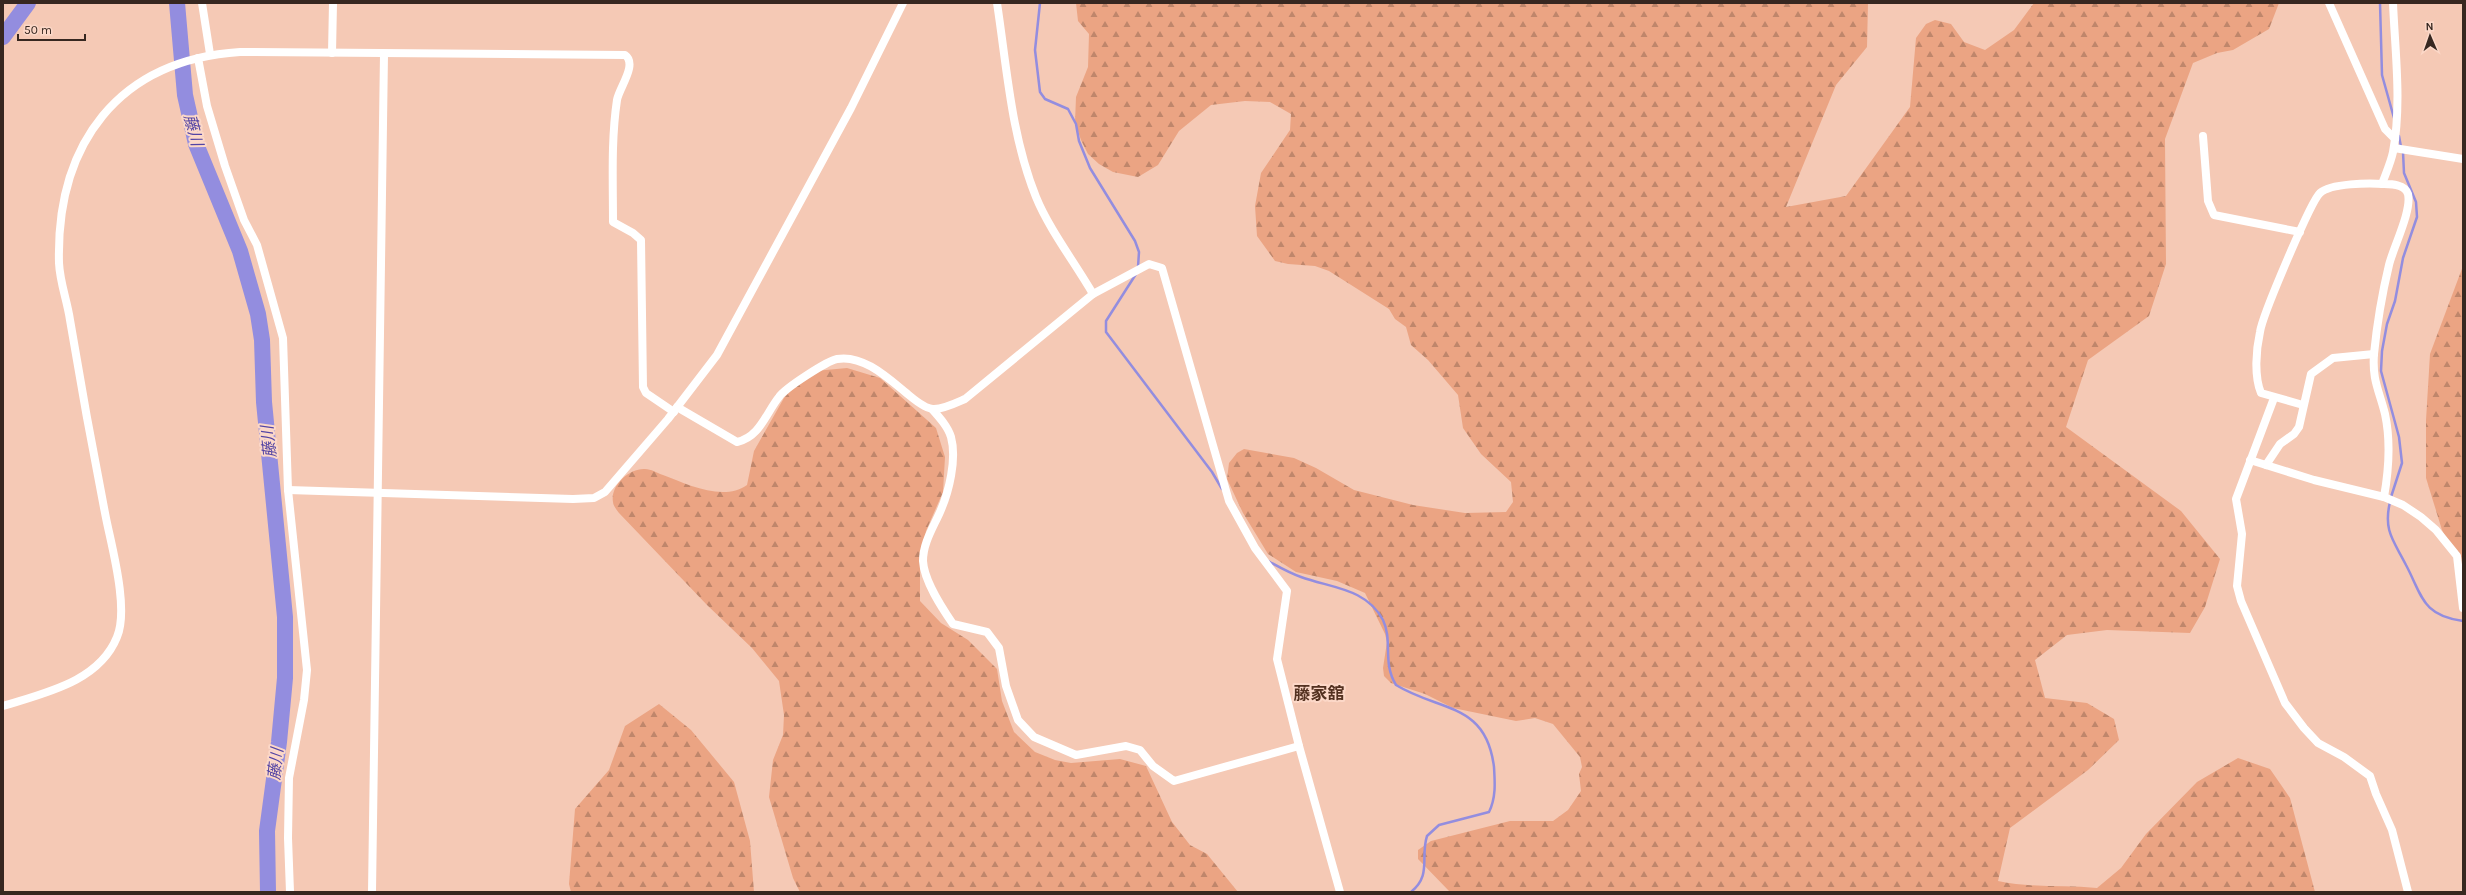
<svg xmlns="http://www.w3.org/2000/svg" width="2466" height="895" viewBox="0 0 2466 895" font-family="Karla,'Noto Sans JP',sans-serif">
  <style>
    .forest { fill: url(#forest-firs) }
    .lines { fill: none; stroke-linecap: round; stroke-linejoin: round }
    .stream { stroke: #938ddf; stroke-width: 2.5 }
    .river { stroke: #938ddf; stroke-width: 16 }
    .street { stroke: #fff; stroke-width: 8 }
    .labels { text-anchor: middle; stroke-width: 4; stroke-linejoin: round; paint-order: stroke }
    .water-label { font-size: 16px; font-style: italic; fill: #5344a4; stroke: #fcd8c8 }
    .quarter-label { font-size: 17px; font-weight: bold; fill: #533120; stroke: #fcd8c8 }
  </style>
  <defs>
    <pattern id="forest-firs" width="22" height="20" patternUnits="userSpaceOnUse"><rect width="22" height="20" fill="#eba483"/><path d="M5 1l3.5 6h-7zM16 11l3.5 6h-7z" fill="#bf866b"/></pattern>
  </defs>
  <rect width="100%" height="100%" fill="#f5c9b5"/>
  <g class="forest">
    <path d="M1076 3H1868L1867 47 1836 85 1786 207 1846 196 1910 107 1916 38 1926 24 1935 20 1951 24 1964 42 1985 50 2014 30 2034 3H2279L2269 29 2233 50 2217 53 2193 63 2165 139 2166 264 2149 316 2088 360 2066 427 2181 511 2220 559 2205 607 2190 633 2107 630 2067 635 2035 660 2045 698 2087 703 2114 719 2119 740 2088 770 2010 828 1998 881C2031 888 2064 885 2097 888L2121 868 2146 834 2197 782 2238 758 2270 769 2290 798 2315 892H1450L1418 859V850L1431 841 1510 821H1553L1568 810 1581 791 1579 774 1582 767 1580 757 1553 724 1535 718 1516 721 1453 708 1425 694 1391 683 1384 676 1383 668 1387 642 1385 634 1365 593 1337 581 1296 572 1268 554 1243 513 1227 479 1229 463 1237 453 1244 449 1294 458 1316 468 1354 490 1413 505 1465 513 1506 512 1513 502 1511 482 1481 454 1463 428 1458 395 1428 360 1411 345 1406 327 1395 319 1389 309 1329 271 1315 266 1288 264 1275 261 1257 236 1255 206 1261 173 1290 130 1291 114 1270 102 1245 101 1211 105 1179 131 1158 165 1138 177 1113 172 1099 164 1088 154 1081 140 1075 122 1076 97 1088 67 1089 34 1078 21Z"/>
    <polygon points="2463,266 2463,574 2442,530 2426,478 2426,420 2430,354"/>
    <path d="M847 368 880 378 936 428 945 457 943 492 926 531 920 569V601L941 623 968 640 997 669 1002 701 1014 732 1035 752 1055 760 1071 763 1120 759 1146 766 1172 822 1190 845 1207 854 1238 892H800L793 878 769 797 773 760 783 735 784 715 779 681 752 648 707 605 619 513C617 510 613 506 613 502 610 486 629 468 645 469 651 469 657 473 663 475 687 484 723 502 747 485L754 451 784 398 799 382 815 371Z"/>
    <polygon points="659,704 691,730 734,782 750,841 754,892 571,892 569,884 575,809 609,770 625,726"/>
  </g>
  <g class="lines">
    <g class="stream">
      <polyline points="1040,3 1035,50 1040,92 1045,99 1068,109 1076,124 1079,141 1090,168 1135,241 1139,252 1138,267"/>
      <polyline points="2380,3 2382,75 2394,118"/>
      <polyline points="2399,136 2401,147"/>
      <polyline points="1136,274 1106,321 1106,332 1212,472 1222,489"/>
      <polyline points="2391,497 2402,463 2399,437 2381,371 2382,351 2387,324 2395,301 2403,258 2417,217 2416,202 2404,173 2403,152"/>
      <path d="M2390 502C2383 531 2394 541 2406 565 2422 595 2422 616 2463 621"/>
      <path d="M1268 561C1279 567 1289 573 1301 577 1331 588 1366 588 1383 620 1393 641 1382 662 1396 685 1440 712 1486 702 1494 767 1495 783 1496 798 1489 812L1439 825 1427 836C1420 858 1432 875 1411 892"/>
    </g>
    <g class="river">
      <polyline points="177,3 185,95 196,144 240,251 258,314 262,340 264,402 285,617 285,678 279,742 267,831 268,892"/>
      <polyline points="3,37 28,3"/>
    </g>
    <g class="street">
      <polyline points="202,3 210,54"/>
      <path d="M997 3C1007 68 1011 135 1036 197 1049 229 1075 263 1093 294"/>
      <polyline points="2329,3 2385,129 2395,139"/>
      <polyline points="332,53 333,3"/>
      <polyline points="198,58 207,106 225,166 244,220 257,245 283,338 288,490 307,670 304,700 289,778 288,838 290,892"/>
      <polyline points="2203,136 2208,201 2214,215 2300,232"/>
      <polyline points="2394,148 2463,159"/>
      <path d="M2382 184C2386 173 2391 162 2393 152 2402 104 2395 51 2393 3"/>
      <polyline points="2274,398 2236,499 2242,534 2237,586 2241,601 2285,703 2304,728 2318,743 2344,757 2370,776 2376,794 2392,830 2408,892"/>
      <path d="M2303 405 2261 393C2254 376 2256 350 2260 332 2262 316 2311 201 2320 193 2331 183 2369 183 2384 184 2391 184 2405 184 2408 194 2412 211 2393 248 2389 265 2382 294 2377 324 2374 354 2372 380 2379 390 2385 414 2391 442 2389 469 2384 497"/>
      <path d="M677 407 737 442C760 437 766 413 779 397 785 388 827 361 837 359 864 354 890 380 910 396 916 401 926 409 934 409 944 409 956 403 965 399L1093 294 1149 264 1162 268 1229 501 1255 548 1287 591 1277 659 1299 746 1340 892"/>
      <path d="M932 409C940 418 948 427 951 437 957 459 949 492 940 512 933 528 923 543 923 561 924 581 942 608 953 624L987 632 999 648 1006 686 1018 720 1034 737 1076 755 1126 746 1140 750 1153 766 1174 781 1299 746"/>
      <polyline points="2250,460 2314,480 2384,497 2403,505 2421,517 2436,530 2457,556 2463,608"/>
      <polyline points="2266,465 2280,444 2294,434 2299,427 2311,374 2333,358 2374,354"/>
      <polyline points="288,490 573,499 594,498 605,492 668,419 717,355 851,108 903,3"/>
      <path d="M3 706C44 693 99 682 117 637 129 609 112 548 106 518 93 452 81 386 70 320 67 300 60 283 59 263 56 144 118 60 240 52L625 55C638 64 619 88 617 100 611 140 613 181 613 222L633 233 641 240 643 387 646 393 674 412"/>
      <polyline points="372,892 384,54"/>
    </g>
  </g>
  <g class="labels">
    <g class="water-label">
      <text transform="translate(194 130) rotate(75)" y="6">藤川</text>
      <text transform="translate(268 442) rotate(-96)" y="6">藤川</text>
      <text transform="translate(275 764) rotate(-84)" y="6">藤川</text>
    </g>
    <g class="quarter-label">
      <text x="1319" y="699">藤家舘</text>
    </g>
  </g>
  <rect width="2466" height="895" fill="none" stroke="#372720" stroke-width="8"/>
  <g transform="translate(2430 36) rotate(358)" stroke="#fcd8c8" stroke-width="3" paint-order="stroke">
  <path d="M0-3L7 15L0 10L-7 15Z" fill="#372720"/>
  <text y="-6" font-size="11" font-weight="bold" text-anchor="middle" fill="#372720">N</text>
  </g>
  <path d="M18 34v6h67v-6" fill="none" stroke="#372720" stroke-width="2"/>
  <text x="24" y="34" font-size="12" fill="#372720" stroke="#fcd8c8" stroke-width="3" paint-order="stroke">50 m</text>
</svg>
